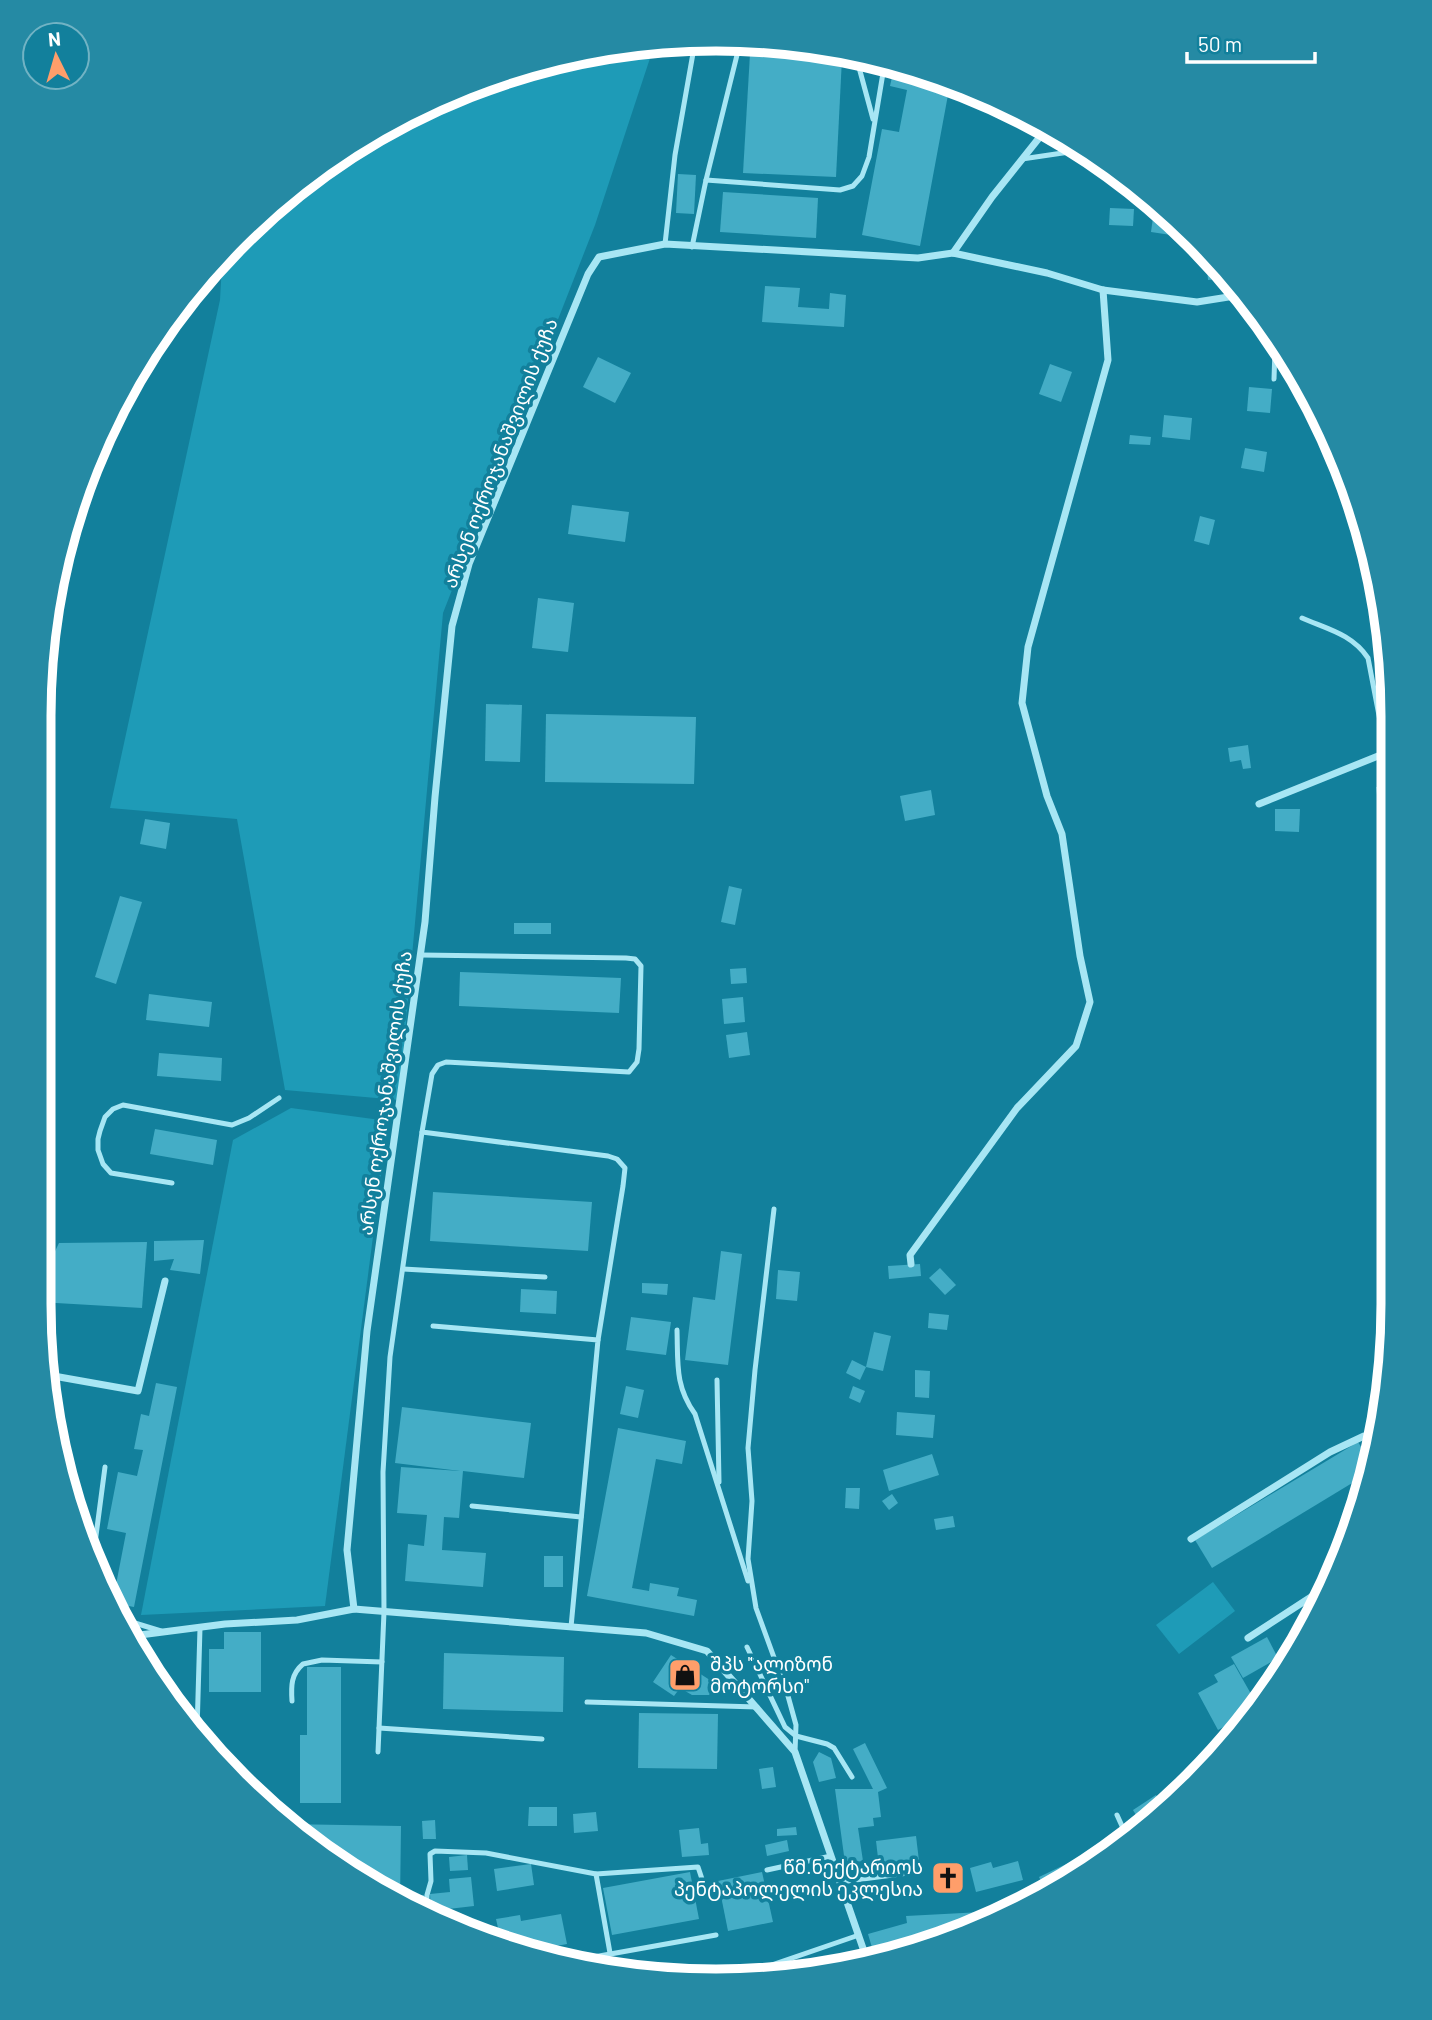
<svg xmlns="http://www.w3.org/2000/svg" width="1432" height="2020" viewBox="0 0 1432 2020" font-family="Barlow,'Noto Sans Georgian',sans-serif">
  <style>
    .green { fill: #1e9bb7 }
    .building { fill: #44adc6 }
    .lines { fill: none; stroke-linecap: round; stroke-linejoin: round }
    .lane { stroke: #a7e6f4; stroke-width: 5 }
    .street { stroke: #a7e6f4; stroke-width: 7 }
    .labels { text-anchor: middle; stroke-width: 7; stroke-linejoin: round; paint-order: stroke }
    .street-label { font-size: 19px; fill: #fff; stroke: #12809c }
    .poi-label { font-size: 19px; fill: #fff; stroke: #12809c; text-anchor: start }
    .rim { fill: none; stroke: #fff; stroke-width: 9 }
  </style>
  <rect width="100%" height="100%" fill="#12809c"/>
  <g class="green">
    <polygon points="655,43 595,225 443,613 399,1100 285,1090 237,819 110,808 220,300 222,264 270,206 378,129 499,74 628,44"/>
    <polygon points="291,1108 388,1121 325,1606 141,1615 233,1140"/>
    <polygon points="1213,1582 1235,1611 1179,1654 1156,1625"/>
  </g>
  <g class="building">
    <polygon points="750,54 842,58 836,177 743,173"/>
    <polygon points="895,63 950,84 920,246 862,235 882,129 899,132 907,90 890,86"/>
    <polygon points="678,174 696,175 694,214 676,213"/>
    <polygon points="723,192 818,198 816,238 720,232"/>
    <polygon points="1110,208 1134,209 1133,226 1109,225"/>
    <polygon points="1154,210 1163,211 1173,220 1171,235 1151,232"/>
    <polygon points="1206,254 1209,254 1226,270 1231,278 1208,280"/>
    <polygon points="765,286 800,288 798,307 829,309 830,293 846,295 844,327 762,322"/>
    <polygon points="598,357 631,373 615,403 583,387"/>
    <polygon points="1050,364 1072,372 1061,402 1039,394"/>
    <polygon points="1249,387 1272,389 1270,413 1247,411"/>
    <polygon points="1164,415 1192,418 1190,440 1162,437"/>
    <polygon points="1130,435 1151,437 1150,445 1129,444"/>
    <polygon points="1245,448 1267,452 1264,472 1241,468"/>
    <polygon points="572,505 629,512 625,542 568,534"/>
    <polygon points="1200,516 1215,520 1209,545 1194,541"/>
    <polygon points="538,598 574,603 568,652 532,648"/>
    <polygon points="1388,652 1388,669 1377,671 1374,655"/>
    <polygon points="486,704 522,705 520,762 485,761"/>
    <polygon points="546,714 696,717 694,784 545,782"/>
    <polygon points="1248,745 1251,768 1243,769 1241,760 1230,762 1228,748"/>
    <polygon points="1389,786 1389,873 1387,873 1376,787"/>
    <polygon points="931,790 935,815 905,821 900,796"/>
    <polygon points="1275,809 1300,809 1299,832 1275,831"/>
    <polygon points="145,819 170,823 166,849 140,844"/>
    <polygon points="729,886 742,889 735,925 721,922"/>
    <polygon points="120,896 142,902 116,984 95,977"/>
    <rect x="514" y="923" width="37" height="11"/>
    <polygon points="746,968 747,983 731,984 730,969"/>
    <polygon points="460,972 621,978 619,1013 459,1006"/>
    <polygon points="149,994 212,1002 209,1027 146,1020"/>
    <polygon points="743,997 745,1022 724,1024 722,999"/>
    <polygon points="1390,1007 1390,1026 1380,1027 1377,1009"/>
    <polygon points="747,1032 750,1055 729,1058 726,1035"/>
    <polygon points="159,1053 222,1058 221,1081 157,1076"/>
    <polygon points="155,1129 217,1140 213,1165 150,1154"/>
    <polygon points="1391,1152 1391,1199 1390,1199 1382,1153"/>
    <polygon points="433,1192 592,1202 588,1251 430,1241"/>
    <polygon points="204,1240 200,1274 170,1270 174,1259 154,1261 154,1241"/>
    <polygon points="147,1242 142,1308 39,1302 39,1285 59,1243"/>
    <polygon points="721,1251 742,1254 728,1365 685,1360 693,1297 715,1300"/>
    <polygon points="920,1264 921,1276 889,1279 888,1266"/>
    <polygon points="940,1268 956,1285 945,1295 929,1278"/>
    <polygon points="778,1270 800,1272 797,1301 776,1299"/>
    <polygon points="642,1283 668,1284 667,1295 642,1293"/>
    <polygon points="521,1289 557,1291 556,1314 520,1312"/>
    <polygon points="929,1313 949,1315 947,1330 928,1328"/>
    <polygon points="631,1317 671,1322 666,1355 626,1350"/>
    <polygon points="874,1332 891,1336 883,1371 866,1367"/>
    <polygon points="852,1360 866,1367 860,1380 846,1373"/>
    <polygon points="915,1370 930,1371 929,1398 915,1397"/>
    <polygon points="156,1383 177,1387 134,1607 118,1604 114,1595 126,1533 107,1529 118,1472 137,1476 143,1450 134,1449 141,1414 149,1416"/>
    <polygon points="626,1386 644,1390 638,1418 620,1414"/>
    <polygon points="853,1386 865,1391 860,1403 849,1398"/>
    <polygon points="402,1407 531,1423 524,1478 463,1471 459,1518 444,1517 442,1550 486,1553 483,1587 405,1581 408,1544 424,1546 427,1515 397,1513 401,1467 460,1471 395,1463"/>
    <polygon points="897,1412 935,1415 933,1438 896,1435"/>
    <polygon points="618,1428 686,1441 682,1464 656,1459 632,1588 649,1591 650,1583 679,1588 677,1596 697,1600 694,1616 587,1596"/>
    <polygon points="1358,1442 1373,1466 1372,1471 1212,1568 1195,1540"/>
    <polygon points="932,1454 939,1475 889,1491 883,1470"/>
    <polygon points="846,1488 860,1488 859,1509 845,1508"/>
    <polygon points="892,1494 898,1503 889,1510 882,1501"/>
    <polygon points="953,1516 955,1527 936,1530 934,1519"/>
    <rect x="544" y="1556" width="19" height="31"/>
    <polygon points="224,1632 261,1632 261,1692 209,1692 209,1649 224,1649"/>
    <polygon points="1267,1637 1278,1658 1243,1678 1231,1657"/>
    <polygon points="444,1653 564,1657 563,1712 443,1709"/>
    <polygon points="671,1655 716,1684 709,1695 692,1695 680,1688 674,1696 653,1682"/>
    <polygon points="1234,1664 1259,1708 1218,1730 1198,1693 1218,1682 1214,1675"/>
    <polygon points="307,1667 341,1667 341,1803 300,1803 300,1735 307,1735"/>
    <polygon points="639,1713 718,1714 717,1769 638,1768"/>
    <polygon points="865,1743 887,1788 878,1792 881,1817 873,1818 874,1826 858,1828 863,1861 845,1863 835,1789 873,1789 853,1749"/>
    <polygon points="819,1752 831,1758 836,1778 819,1782 813,1762"/>
    <polygon points="773,1767 776,1787 762,1789 759,1769"/>
    <polygon points="1156,1795 1166,1810 1143,1827 1133,1810"/>
    <polygon points="529,1807 557,1807 557,1826 528,1826"/>
    <polygon points="596,1812 598,1831 574,1833 573,1814"/>
    <polygon points="435,1820 436,1839 423,1839 422,1821"/>
    <polygon points="285,1824 401,1826 400,1901 300,1834"/>
    <polygon points="796,1827 797,1835 777,1836 777,1829"/>
    <polygon points="699,1828 701,1844 708,1843 709,1855 682,1857 679,1830"/>
    <polygon points="916,1836 919,1861 879,1866 876,1841"/>
    <polygon points="1121,1838 1122,1840 1046,1891 1039,1877"/>
    <polygon points="787,1840 789,1851 767,1856 765,1845"/>
    <polygon points="467,1855 468,1870 450,1871 449,1857"/>
    <polygon points="1018,1861 1023,1880 976,1892 970,1868 991,1862 993,1868"/>
    <polygon points="531,1864 534,1885 497,1891 494,1869"/>
    <polygon points="690,1872 699,1919 612,1935 603,1888"/>
    <polygon points="762,1872 773,1922 728,1931 718,1881"/>
    <polygon points="471,1877 474,1906 431,1911 430,1894 450,1892 449,1879"/>
    <polygon points="424,1895 425,1914 417,1912 405,1904 405,1896"/>
    <polygon points="982,1912 982,1922 933,1937 933,1932 923,1932 924,1940 908,1944 908,1940 873,1951 868,1934 907,1923 906,1916"/>
    <polygon points="561,1914 567,1944 540,1949 500,1937 496,1919 520,1915 521,1921"/>
  </g>
  <g class="lines">
    <g class="lane">
      <polyline points="854,55 857,60 873,119"/>
      <polyline points="1022,159 1083,150"/>
      <polyline points="706,180 739,47 743,45 835,52"/>
      <polyline points="665,244 675,155 695,42"/>
      <polyline points="692,247 706,180 840,190 853,186 862,176 869,157 885,61"/>
      <polyline points="1274,379 1275,349"/>
      <path d="M1302 618C1327 629 1352 634 1368 658L1386 752"/>
      <polyline points="421,955 626,958 635,959 641,966 639,1049 637,1062 629,1072 446,1062 438,1065 432,1074 422,1132 608,1156 617,1159 625,1168 623,1186 598,1340"/>
      <polyline points="172,1183 111,1173 103,1164 98,1150 98,1139 100,1131 105,1117 113,1109 123,1105 232,1125 249,1118 279,1098"/>
      <polyline points="774,1209 755,1370 748,1448 752,1501 748,1559 756,1608 788,1696 796,1725 795,1752"/>
      <polyline points="403,1269 545,1277"/>
      <polyline points="433,1326 598,1340 571,1627"/>
      <path d="M677 1330C678 1364 675 1386 695 1414L748 1581"/>
      <polyline points="717,1380 719,1482"/>
      <polyline points="472,1506 581,1517"/>
      <polyline points="94,1551 105,1467"/>
      <polyline points="125,1620 161,1631"/>
      <polyline points="747,1647 785,1727 796,1736 827,1744 834,1748 852,1777"/>
      <path d="M292 1701C291 1686 291 1674 303 1664L322 1660 382 1662"/>
      <polyline points="587,1702 757,1707"/>
      <polyline points="379,1728 542,1739"/>
      <polyline points="197,1731 200,1628"/>
      <polyline points="378,1752 384,1612 383,1472 390,1357 422,1132"/>
      <polyline points="1117,1815 1127,1837"/>
      <polyline points="767,1870 831,1856"/>
      <polyline points="596,1874 610,1953"/>
      <polyline points="840,1882 908,1873"/>
      <polyline points="426,1915 427,1895 431,1881 430,1854 435,1851 486,1853 596,1874 698,1867 708,1897"/>
      <polyline points="577,1960 716,1935"/>
      <polyline points="760,1969 859,1935"/>
    </g>
    <g class="street">
      <polyline points="953,253 992,197 1047,128"/>
      <polyline points="1259,804 1388,752"/>
      <polyline points="911,1264 910,1255 1017,1108 1076,1046 1090,1002 1080,956 1062,834 1047,796 1022,703 1028,647 1108,360 1103,290"/>
      <polyline points="48,1375 138,1391 165,1281"/>
      <polyline points="1191,1539 1330,1452 1364,1436 1375,1450"/>
      <polyline points="132,1636 225,1624 297,1620 354,1609"/>
      <polyline points="1248,1638 1331,1584"/>
      <polyline points="866,1957 795,1752 707,1651 646,1633 354,1609 347,1550 367,1331 425,922 435,797 452,626 469,564 588,274 599,257 665,244 918,258 953,253 1047,273 1103,290 1197,302 1241,295"/>
    </g>
  </g>
  <defs>
    <symbol id="shop-square" viewBox="-11 -11 22 22"><rect x="-9" y="-9" width="18" height="18" rx="4" fill="#ff9e6a" stroke="#12809c"/><path d="M-5-2.5h2.3a2.7 3.5 0 0 1 5.4 0H5L5.5 6h-11ZM-1.5-2.5h3a1.5 2.3 0 0 0-3 0Z" fill="#111"/></symbol>
    <symbol id="church-square" viewBox="-11 -11 22 22"><rect x="-9" y="-9" width="18" height="18" rx="4" fill="#ff9e6a" stroke="#12809c"/><path d="M-1.2-6h2.4v3.5h3.3v2.4h-3.3V6h-2.4V-.1h-3.3v-2.4h3.3Z" fill="#111"/></symbol>
  </defs>
  <g fill-rule="evenodd">
    <use href="#shop-square" x="666" y="1656" width="38" height="38"/>
    <use href="#church-square" x="929" y="1859" width="38" height="38"/>
  </g>
  <g class="labels">
    <g class="street-label">
      <text transform="translate(500 453) rotate(-69)" y="7">არსენ ოქროჯანაშვილის ქუჩა</text>
      <text transform="translate(385 1093) rotate(-82)" y="7">არსენ ოქროჯანაშვილის ქუჩა</text>
    </g>
    <g class="poi-label">
      <text x="710" y="1671">შპს "ალიზონ<tspan x="710" dy="22">მოტორსი"</tspan></text>
      <text x="923" y="1874" text-anchor="end">წმ.ნექტარიოს<tspan x="923" dy="22">პენტაპოლელის ეკლესია</tspan></text>
    </g>
  </g>
  <path d="M0 0H1432V2020H0ZM716 51H716A665 665 0 0 1 1381 716V1304A665 665 0 0 1 716 1969H716A665 665 0 0 1 51 1304V716A665 665 0 0 1 716 51Z" fill="#258aa4" fill-rule="evenodd"/>
  <path class="rim" d="M716 51H716A665 665 0 0 1 1381 716V1304A665 665 0 0 1 716 1969H716A665 665 0 0 1 51 1304V716A665 665 0 0 1 716 51Z"/>
  <g transform="translate(56 56) rotate(355)"><circle r="33" fill="#12809c" stroke="#71b3c4" stroke-width="2"/>
  <path d="M0-5L12 26L0 18L-12 26Z" fill="#ff9e6a"/>
  <text y="-10" font-size="19" font-weight="bold" text-anchor="middle" fill="#ffffff">N</text>
  </g>
  <path d="M1187 52v10h128v-10" fill="none" stroke="#ffffff" stroke-width="3.5"/>
  <text x="1198" y="52" font-size="21" fill="#ffffff" stroke="#12809c" stroke-width="5" paint-order="stroke">50 m</text>
</svg>
